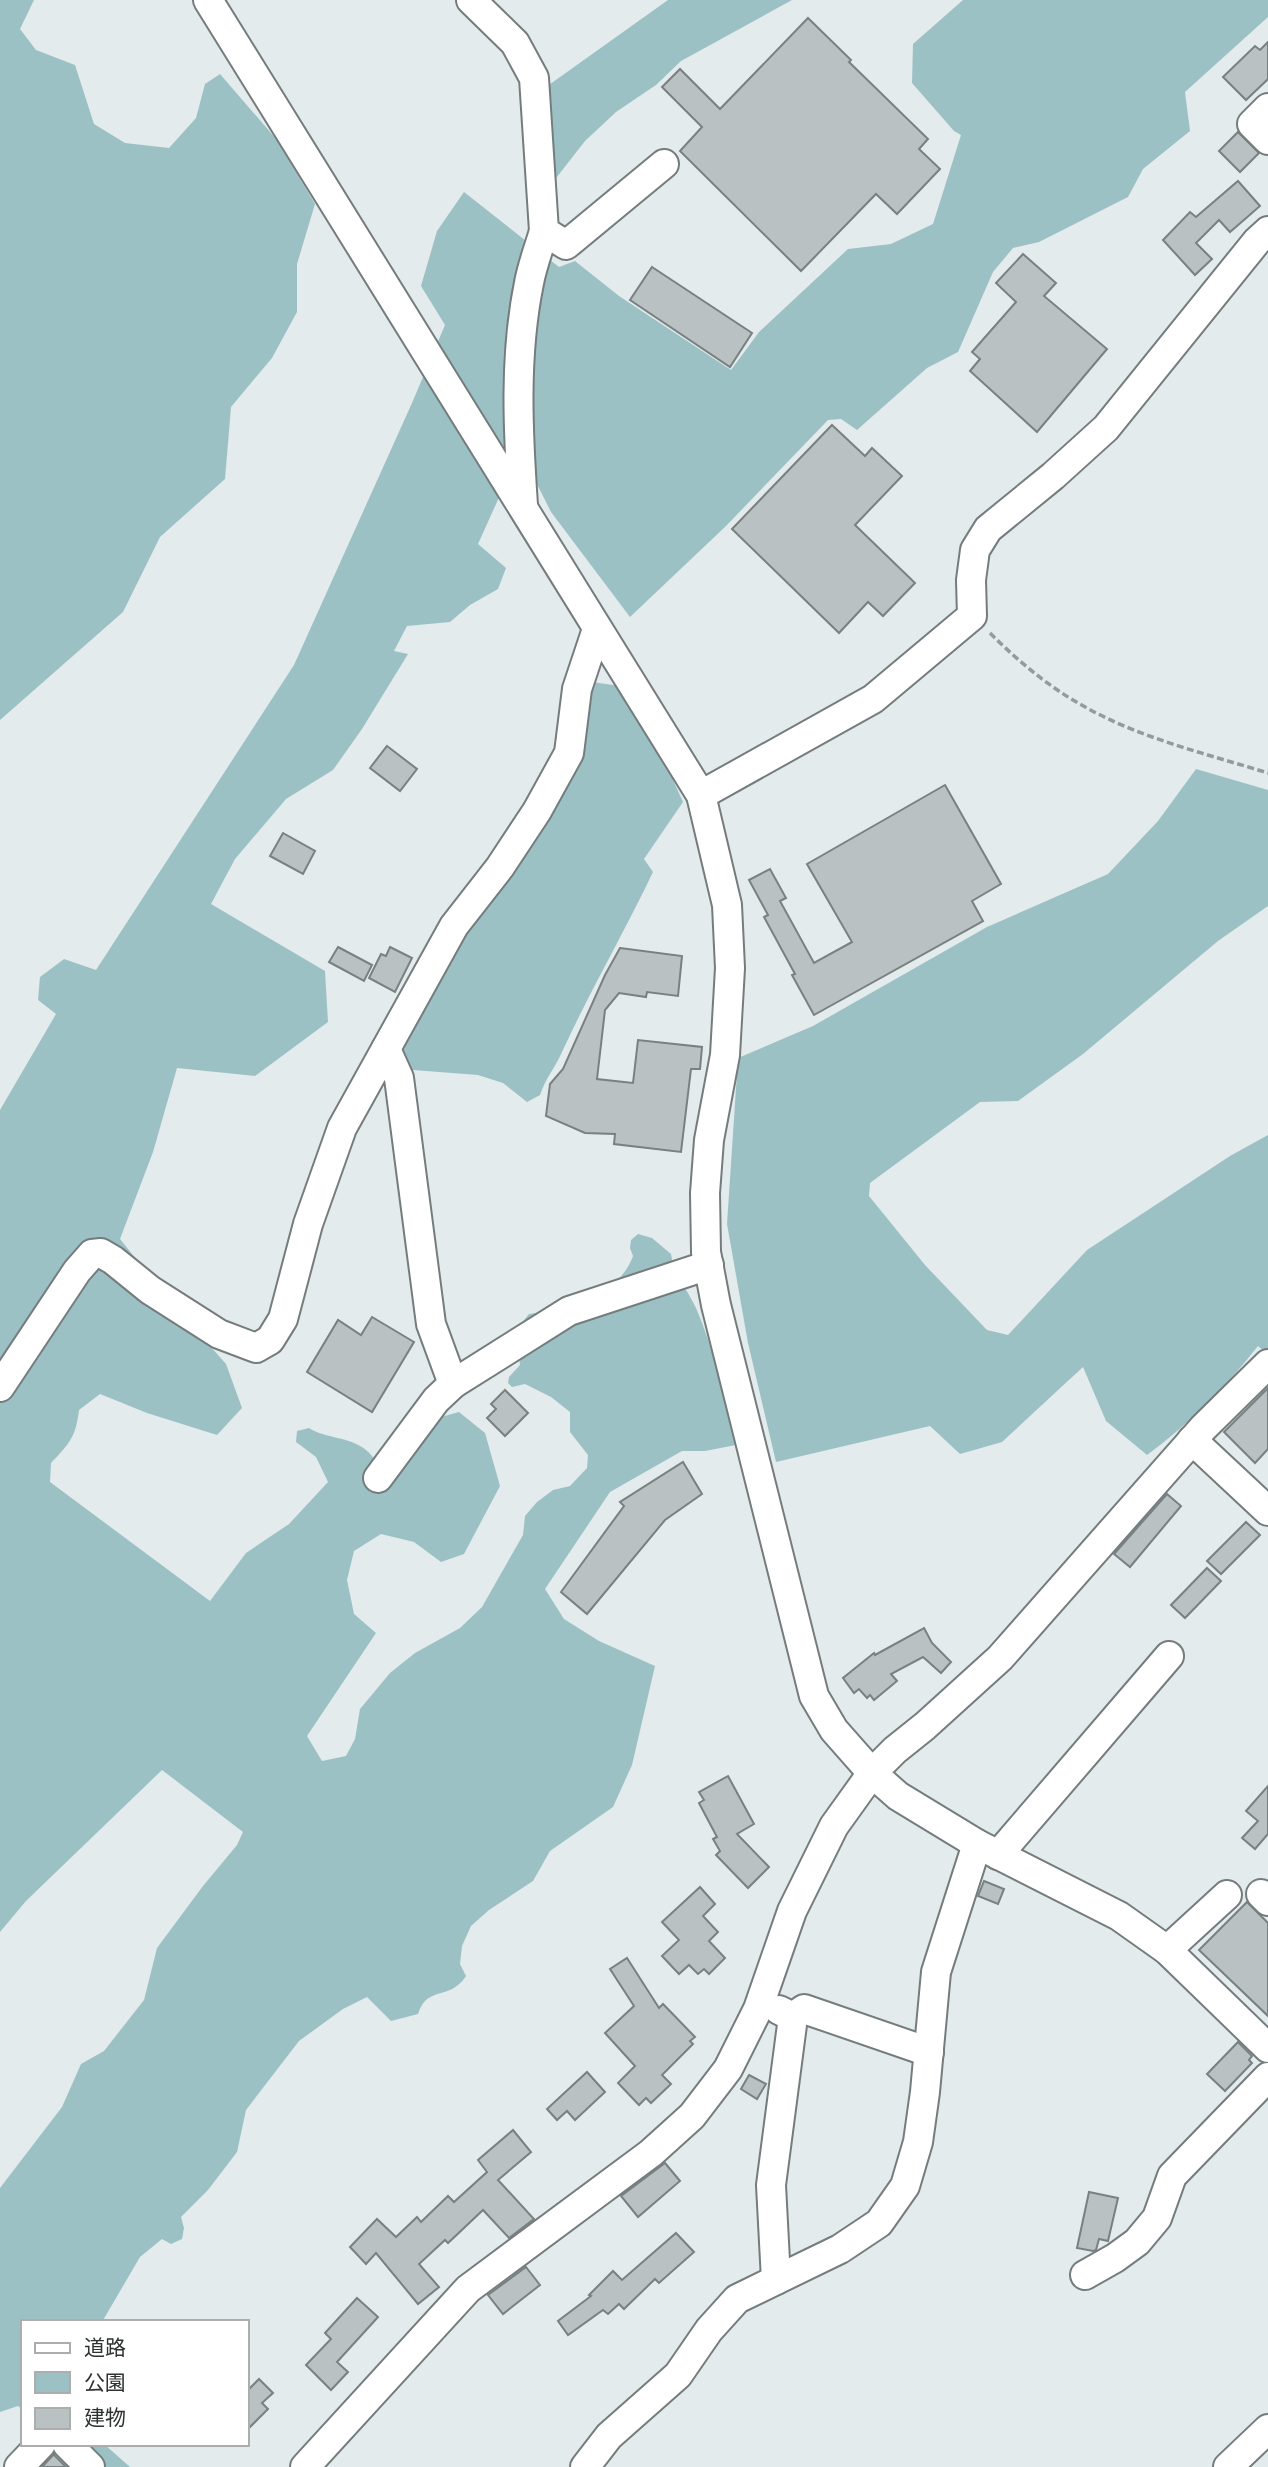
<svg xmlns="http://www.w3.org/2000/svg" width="1268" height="2467" viewBox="0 0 1268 2467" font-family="Lora,'Noto Sans JP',serif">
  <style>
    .green { fill: #9cc1c5 }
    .building { fill: #b9c1c2; stroke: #798081; stroke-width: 2 }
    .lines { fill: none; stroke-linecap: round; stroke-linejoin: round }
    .minor-casing { stroke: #757c7d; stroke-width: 32 }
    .path { stroke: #959b9c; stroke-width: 3.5; stroke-dasharray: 7 3.5; stroke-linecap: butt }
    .minor { stroke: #fff; stroke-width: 28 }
  </style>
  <rect width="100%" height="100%" fill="#e3ebec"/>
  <g class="green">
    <polygon points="0,0 34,0 20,29 36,50 75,65 94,124 125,143 169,148 196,118 205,84 220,74 277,140 315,204 297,264 297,312 272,358 231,407 225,479 160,537 123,612 0,720"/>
    <polygon points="668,0 792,0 681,61 656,85 616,112 585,141 553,182 546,87"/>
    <path d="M963 0H1268V17L1185 92 1190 131 1143 169 1128 197 1039 242 1013 248 993 272 958 352 927 368 857 430 841 419 828 420 726 526 630 617 551 512 534 478 501 493 478 544 506 568 498 589 470 605 450 622 407 626 394 651 408 654 362 729 333 770 286 799 235 859 211 904 325 971 328 1022 255 1076 177 1068 153 1152 120 1239 164 1294 226 1364 242 1408 217 1435 147 1413 100 1394 79 1410C76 1437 69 1444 51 1463L50 1482 210 1601 246 1553 289 1524 328 1482 316 1457 296 1442 297 1431 309 1428C326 1439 349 1436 366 1450 371 1454 376 1461 380 1467L430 1420 459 1412 485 1433 500 1486 464 1554 441 1562 414 1542 381 1534 354 1551 347 1580 354 1614 376 1633 307 1736 322 1761 346 1756 355 1739 360 1709 390 1673 415 1653 460 1628 482 1607 523 1535 525 1516 537 1502 553 1490 570 1486 587 1468 588 1455 570 1432V1412L551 1397 525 1384 512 1387 508 1383 509 1377 520 1365 516 1330 529 1314C569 1308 618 1297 633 1256L630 1248 631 1240 638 1234 652 1238 671 1254C674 1275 687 1289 696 1308 715 1351 724 1400 736 1445L705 1451H682L610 1492 545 1589 564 1619 599 1641 655 1666 632 1765 613 1807 550 1851 533 1881 489 1910 471 1926 462 1946 460 1964 466 1976C449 2002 428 1984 418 2014L391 2021 367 1997 343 2009 299 2041 246 2110 237 2152 208 2190 181 2217 184 2228 182 2239 171 2244 162 2239 140 2257 102 2322H23V2410L18 2406 0 2412V2188L62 2107 81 2064 104 2051 144 2000 157 1948 203 1886 237 1845 243 1832 162 1770 26 1901 0 1932V1110L56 1014 38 1000 40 977 64 959 96 970 294 665 412 403 445 325 421 286 437 231 464 192 559 267 575 261 619 296 731 370 759 332 848 249 891 244 933 224 961 135 954 131 912 83 913 44Z"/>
    <path d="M592 682 620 686 658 747 683 802 644 859 653 872C624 933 590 991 562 1052 555 1068 545 1079 540 1095L527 1102 503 1083 478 1075 400 1069 404 1038 428 995 453 960 491 889Z"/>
    <path d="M1196 769 1268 790V906L1218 941 1083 1054 1018 1101 980 1102 870 1183 869 1196 925 1265 987 1330 1008 1335 1087 1250 1230 1156 1268 1135V1355L1258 1346C1225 1388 1189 1424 1147 1455L1106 1421 1083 1367 1002 1442 960 1454 930 1426 776 1462 748 1343 727 1224 738 1058 813 1026 987 927 1108 874 1158 821Z"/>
    <polygon points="60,2444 104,2444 130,2467 85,2467"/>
  </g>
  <g class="building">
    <polygon points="808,18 851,60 849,62 928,139 919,149 940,169 897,214 876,194 801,271 680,151 702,127 662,87 680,69 720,109"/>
    <polygon points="1268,42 1268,79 1246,100 1223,77 1255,46 1260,50"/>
    <polygon points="1238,132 1259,153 1240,172 1219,151"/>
    <polygon points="1238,181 1260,206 1230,232 1219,220 1196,243 1212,259 1195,275 1163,240 1190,212 1196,217"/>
    <polygon points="1023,254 1056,283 1044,296 1107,349 1037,432 970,371 980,359 972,352 1016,302 996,283"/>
    <polygon points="652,267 752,333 730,367 630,300"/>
    <polygon points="832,425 865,456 872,448 902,476 855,525 915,583 883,616 868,602 839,633 732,529"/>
    <polygon points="387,746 417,769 400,791 370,768"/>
    <polygon points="945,785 1001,884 972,901 983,921 814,1015 792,975 795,974 764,917 768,915 749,880 770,869 786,898 780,901 814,963 852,942 807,864"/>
    <polygon points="283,833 315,851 303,874 270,856"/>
    <polygon points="338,947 372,965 364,981 329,962"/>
    <polygon points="390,947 412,958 395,992 369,978 381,954 386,956"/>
    <polygon points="620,948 682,956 678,996 647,992 646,997 619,993 605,1010 597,1079 633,1083 638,1040 702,1047 700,1069 691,1069 681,1152 614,1144 615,1134 585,1133 546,1116 550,1084 563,1069 605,975"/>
    <polygon points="372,1317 414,1342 372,1412 307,1372 338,1320 361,1335"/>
    <polygon points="1268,1388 1268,1449 1255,1463 1224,1432"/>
    <polygon points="505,1390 528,1413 505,1436 487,1418 496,1409 491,1404"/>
    <polygon points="683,1462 702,1494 665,1520 587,1614 561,1592 624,1506 620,1502"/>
    <polygon points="1167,1494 1181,1506 1130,1567 1114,1554"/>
    <polygon points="1246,1522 1260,1535 1221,1574 1207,1561"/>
    <polygon points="1207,1568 1221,1581 1185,1618 1171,1605"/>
    <polygon points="924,1628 932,1643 951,1662 941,1673 923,1657 891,1674 897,1681 874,1700 870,1695 867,1698 859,1689 854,1693 843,1678 874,1653 875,1655"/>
    <polygon points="728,1776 754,1824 737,1834 769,1867 748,1888 716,1855 720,1851 713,1839 717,1837 699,1803 704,1800 699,1792"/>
    <polygon points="1268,1786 1268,1834 1255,1849 1242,1838 1258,1821 1246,1811"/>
    <polygon points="984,1881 1004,1889 998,1904 978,1896"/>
    <polygon points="700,1887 715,1904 703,1916 718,1932 709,1941 725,1958 709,1974 704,1969 698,1974 689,1965 679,1974 662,1956 679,1940 662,1922"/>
    <polygon points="1247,1902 1268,1923 1268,2016 1199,1950"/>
    <polygon points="627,1958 659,2008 663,2004 695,2037 690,2041 693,2044 662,2075 671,2084 651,2103 646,2098 639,2105 618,2083 635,2066 605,2033 634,2006 610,1969"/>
    <polygon points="1238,2042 1252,2056 1249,2060 1252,2063 1225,2091 1207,2074"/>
    <polygon points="587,2072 605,2092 575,2120 567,2111 557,2120 547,2109"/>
    <polygon points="749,2075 766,2084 757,2099 741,2089"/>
    <polygon points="513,2130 531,2152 498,2180 534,2219 509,2238 483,2210 448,2243 445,2240 419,2264 439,2287 418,2304 376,2253 366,2264 350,2247 377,2219 396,2237 417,2217 421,2222 448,2196 454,2202 487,2172 478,2160"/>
    <polygon points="665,2163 680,2181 638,2217 621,2196"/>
    <polygon points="1089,2192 1118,2198 1108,2241 1099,2239 1096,2250 1093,2251 1077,2248"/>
    <polygon points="676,2233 694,2252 659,2283 655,2279 624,2309 619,2304 608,2314 603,2310 568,2335 558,2321 591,2296 589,2295 613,2271 622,2280"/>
    <polygon points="526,2267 540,2285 503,2314 488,2295"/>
    <polygon points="357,2298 378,2317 337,2362 348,2372 331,2390 306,2365 331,2339 325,2333"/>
    <polygon points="259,2379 273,2393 262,2403 268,2409 247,2430 247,2387 249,2389"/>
    <polygon points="54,2454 55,2456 66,2467 42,2467"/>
  </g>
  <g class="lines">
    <defs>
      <g id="minor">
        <polyline points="208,0 701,795 727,905 730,968 725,1055 709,1140 705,1193 706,1252 716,1305 814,1696 834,1730 872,1773 898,1796 977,1844 1119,1916 1167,1950 1268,2048"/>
        <polyline points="471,0 515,43 534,78 544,231 566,245 664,164"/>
        <polyline points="1268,108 1252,124 1268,140"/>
        <path d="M523 505C518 432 514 356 529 283 532 266 539 248 544 231"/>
        <polyline points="701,795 873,699 972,616 971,580 975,550 988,529 1053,476 1106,428 1257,241 1268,231"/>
        <polyline points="386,1049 399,1078 431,1324 453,1384 569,1311 709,1265"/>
        <polyline points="0,1387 77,1271 92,1254 101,1253 113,1260 150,1290 219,1334 256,1348 270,1340 283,1319 308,1224 342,1128 454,926 500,867 537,811 569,753 577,689 597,629"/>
        <polyline points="1192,1440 1268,1511"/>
        <polyline points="378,1478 436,1400 453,1384"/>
        <polyline points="998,1855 1169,1656"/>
        <polyline points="1261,1894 1268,1901"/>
        <polyline points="1167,1950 1227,1895"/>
        <polyline points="779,2010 793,2017 804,2009 929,2052"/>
        <polyline points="1085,2275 1115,2258 1137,2242 1157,2218 1172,2176 1268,2077"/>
        <polyline points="776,2280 771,2185 793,2017"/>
        <polyline points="67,2444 90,2467"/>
        <polyline points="19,2467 41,2444"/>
        <polyline points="305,2467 468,2289 651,2153 692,2116 728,2069 758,2009 792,1911 834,1826 872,1773 895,1750 925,1726 1000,1658 1203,1428 1268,1364"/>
        <polyline points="585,2467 609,2436 678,2375 709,2330 737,2299 840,2249 879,2223 905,2186 918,2142 925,2092 936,1972 977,1844"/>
        <polyline points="1228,2467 1268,2429"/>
      </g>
    </defs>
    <use href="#minor" class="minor-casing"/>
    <path class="path" d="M990 633C1019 662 1050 688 1087 708 1143 739 1207 754 1268 773"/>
    <use href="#minor" class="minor"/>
  </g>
  <rect x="21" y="2320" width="228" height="126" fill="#ffffff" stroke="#acadad" stroke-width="2"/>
  <rect x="35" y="2343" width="35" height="10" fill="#ffffff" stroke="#acadad" stroke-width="2"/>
  <text x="84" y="2355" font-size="21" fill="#2f3232">道路</text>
  <rect x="35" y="2372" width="35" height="21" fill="#9cc1c5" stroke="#acadad" stroke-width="2"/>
  <text x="84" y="2390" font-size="21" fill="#2f3232">公園</text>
  <rect x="35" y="2408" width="35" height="21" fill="#b9c1c2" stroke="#acadad" stroke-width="2"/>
  <text x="84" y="2425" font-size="21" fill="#2f3232">建物</text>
</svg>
